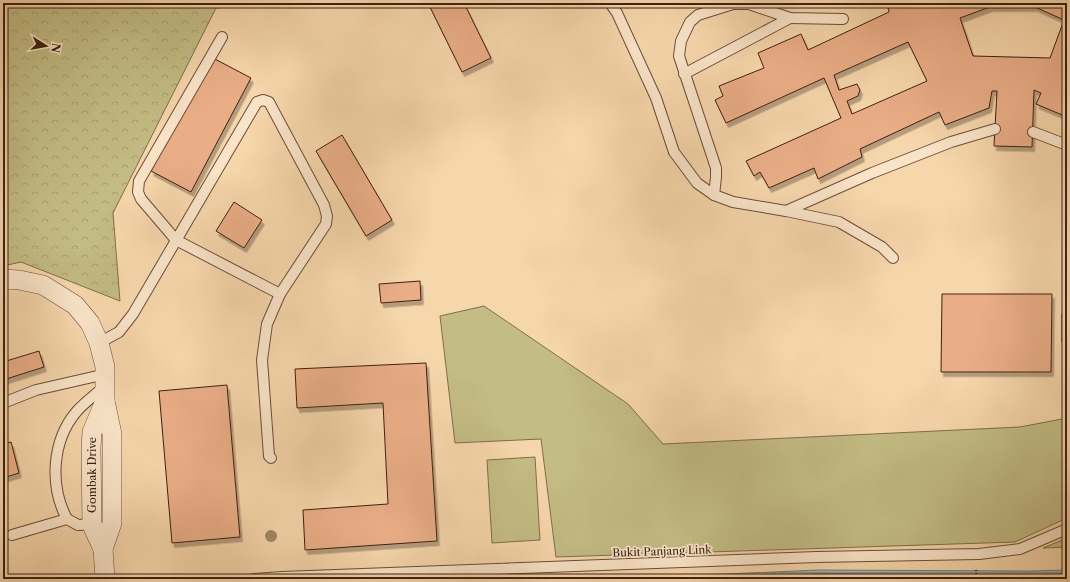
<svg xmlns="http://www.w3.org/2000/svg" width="1070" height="582" viewBox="0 0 1070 582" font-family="'Libre Caslon Text',serif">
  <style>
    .green { fill: #c3bc84; stroke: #806e4c }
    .forest { fill: url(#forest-crowns); stroke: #806e4c }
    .water { fill: url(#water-rules); stroke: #797a74 }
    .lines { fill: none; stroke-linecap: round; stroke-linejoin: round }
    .shore { stroke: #6f6c64; stroke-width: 1 }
    .building { fill: #eaae87; stroke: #3d2113; fill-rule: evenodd; filter: url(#shadow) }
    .lane-casing { stroke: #6b4e39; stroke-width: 12 }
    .street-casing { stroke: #6b4e39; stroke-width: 20 }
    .path { stroke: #3d2113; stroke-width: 2.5; stroke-dasharray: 1 2; stroke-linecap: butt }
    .lane { stroke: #f9e4c8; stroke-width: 10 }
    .street { stroke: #f9e4c8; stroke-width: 19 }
    .tree { fill: #a28867 }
    .labels { text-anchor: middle; stroke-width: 3.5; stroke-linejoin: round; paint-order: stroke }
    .street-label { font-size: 11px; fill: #3d2113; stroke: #f9e4c8 }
  </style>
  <defs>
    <pattern id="forest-crowns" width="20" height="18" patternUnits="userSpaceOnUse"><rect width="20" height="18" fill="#c3bc84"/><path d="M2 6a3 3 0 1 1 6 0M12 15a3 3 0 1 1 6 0" fill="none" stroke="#a8a171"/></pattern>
    <pattern id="water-rules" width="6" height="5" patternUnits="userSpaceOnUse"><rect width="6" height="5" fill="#a1b6b4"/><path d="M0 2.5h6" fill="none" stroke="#849491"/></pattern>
    <filter id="shadow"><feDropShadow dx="2.5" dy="4.5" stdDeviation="0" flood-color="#0004"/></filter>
  </defs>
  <rect width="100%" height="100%" fill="#f6d6ab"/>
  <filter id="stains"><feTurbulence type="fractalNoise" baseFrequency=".005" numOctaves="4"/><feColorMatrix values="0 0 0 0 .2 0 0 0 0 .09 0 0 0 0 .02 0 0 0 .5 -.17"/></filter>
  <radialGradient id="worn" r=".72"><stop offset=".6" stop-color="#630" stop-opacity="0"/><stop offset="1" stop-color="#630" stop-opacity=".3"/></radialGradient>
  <g class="green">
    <polygon points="484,306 628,404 663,444 1020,427 1067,418 1067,518 1015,542 556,557 541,439 455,443 440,316"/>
    <polygon points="535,457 540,540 492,543 487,460"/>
  </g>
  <g class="forest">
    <polygon points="3,3 277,3 216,8 113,213 120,301 21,262 3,266"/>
    <polygon points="1067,538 1067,547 1043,548"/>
  </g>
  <polygon class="water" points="818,570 1031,571 1067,570 1067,579 609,579"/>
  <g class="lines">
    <g class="shore">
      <polyline points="698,579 818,574 1031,575 1067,574"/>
      <polyline points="810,579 873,579"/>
    </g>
  </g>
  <g class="building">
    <polygon points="428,3 464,3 491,58 462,72"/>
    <path d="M887 3H1067V117L1036 104 1041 93 1034 90 1032 147 994 146 997 91H992L989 108 945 125 939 112 860 149 862 157 818 179 814 168 769 188 760 172 754 176 746 161 841 118 824 78 726 123 715 100 723 96 719 86 764 68 758 53 801 34 808 50 889 12ZM990 7H1035L1064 20 1050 58 973 56 960 18ZM908 42 927 81 852 114 847 101 858 96 860 90 857 84 839 90 834 75Z"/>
    <polygon points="211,57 251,78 191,192 151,171"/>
    <polygon points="342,135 392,220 366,236 316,151"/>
    <polygon points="234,202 262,220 244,248 216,231"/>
    <polygon points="420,281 421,300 381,303 379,284"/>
    <polygon points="942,294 1052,294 1051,372 941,372"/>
    <rect x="1062" y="314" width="5" height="28"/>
    <polygon points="39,351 44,367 3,380 3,362"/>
    <polygon points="426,363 437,541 305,550 303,510 388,504 383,403 297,408 295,369"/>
    <rect x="1066" y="363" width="1" height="26"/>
    <polygon points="227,385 240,537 172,543 159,391"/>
    <polygon points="11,442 19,473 3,478 3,444"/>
  </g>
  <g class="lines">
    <defs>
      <g id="lane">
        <polyline points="610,3 617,13 656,98 674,152 697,183 714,195 733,202 786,211 839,222 882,247 893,258"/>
        <polyline points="222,37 139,181 138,192 141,199 176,240 280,294"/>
        <polyline points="684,74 790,18"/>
        <polyline points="1033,132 1067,145"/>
        <polyline points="714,195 716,177 716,168 679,56 681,41 690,22 698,15 733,4 749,4 790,18 843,19"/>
        <polyline points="786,211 872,173 951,142 995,129"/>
        <polyline points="99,343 119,332 133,314 257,102 263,100 269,102 324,205 327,216 326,224 280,294 267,324 262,360 269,456 271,458"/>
        <polyline points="3,403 36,390 106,374"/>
        <path d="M67 519C49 485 52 440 77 411 85 402 96 394 105 386"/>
        <polyline points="12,535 67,519 78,525 96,524"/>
        <polyline points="254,579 282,577 817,557 979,554 1020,549 1067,529"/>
      </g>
      <g id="street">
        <polyline points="3,279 19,280 43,285 75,305 90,323 99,343 105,367 105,401 112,434 112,523 103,549 105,579"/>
        <polyline points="103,549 92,525 91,448 92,432 105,401"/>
      </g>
    </defs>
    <use href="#lane" class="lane-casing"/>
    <use href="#street" class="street-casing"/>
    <polyline class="path" points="976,570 977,579"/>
    <use href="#lane" class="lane"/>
    <use href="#street" class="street"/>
  </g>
  <circle class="tree" cx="271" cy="536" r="6"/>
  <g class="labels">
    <g class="street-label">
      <text transform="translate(92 475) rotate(-90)" y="4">Gombak Drive</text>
      <text transform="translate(662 551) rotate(-2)" y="4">Bukit Panjang Link</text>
    </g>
  </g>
  <rect width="1070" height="582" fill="none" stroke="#f6d6ab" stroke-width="16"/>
  <rect x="4" y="4" width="1062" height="574" fill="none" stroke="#3d2113" stroke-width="2"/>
  <rect x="8" y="8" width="1054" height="566" fill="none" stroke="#3d2113"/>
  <g transform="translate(46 46) rotate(101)" stroke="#f9e4c8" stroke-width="3" paint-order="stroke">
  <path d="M0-3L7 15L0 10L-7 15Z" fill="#3d2113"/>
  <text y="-6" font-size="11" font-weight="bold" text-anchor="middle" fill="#3d2113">N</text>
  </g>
  <rect width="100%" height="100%" filter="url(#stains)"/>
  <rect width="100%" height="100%" fill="url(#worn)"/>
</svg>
